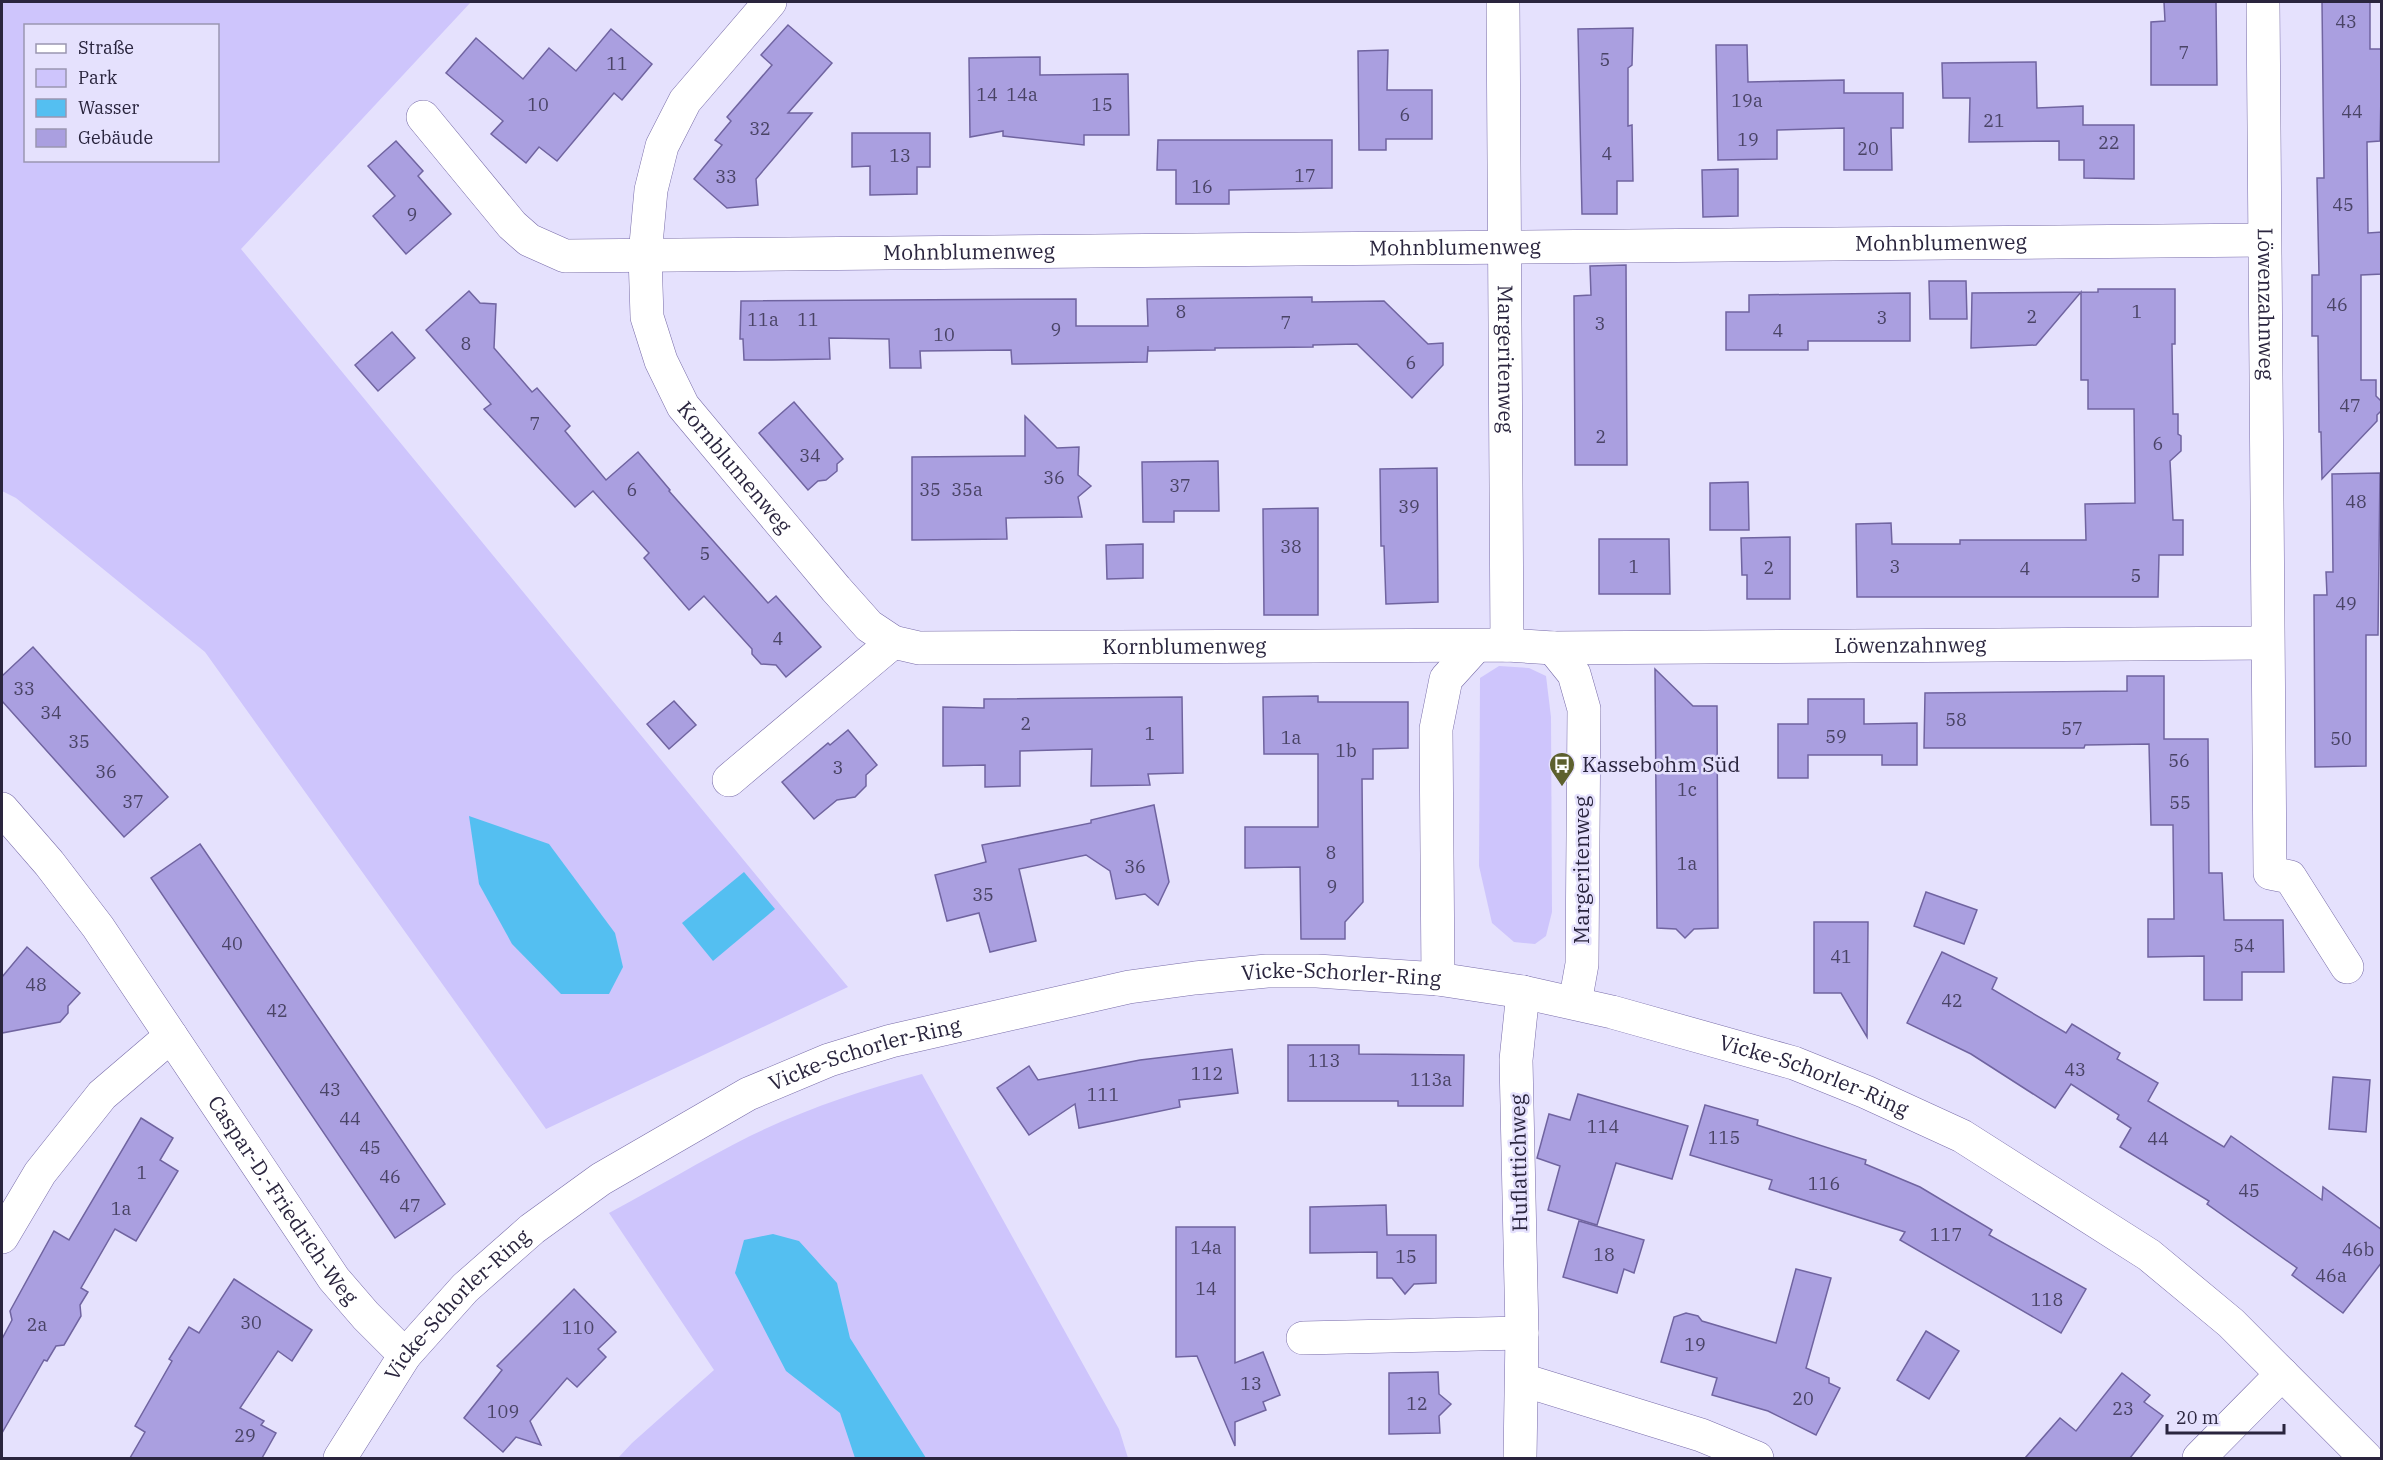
<svg xmlns="http://www.w3.org/2000/svg" width="2383" height="1460" viewBox="0 0 2383 1460" font-family="'IBM Plex Serif',serif">
  <style>
    .green { fill: #cec5fc; fill-rule: evenodd }
    .water { fill: #54bff1 }
    .building { fill: #aa9fe0; stroke: #7064a0; stroke-width: 1.5 }
    .lines { fill: none; stroke-linecap: round; stroke-linejoin: round }
    .minor-casing { stroke: #786ca9; stroke-width: 34 }
    .minor { stroke: #fff; stroke-width: 33 }
    .labels { text-anchor: middle; stroke-width: 5; stroke-linejoin: round; paint-order: stroke }
    .number-label { font-size: 18px; fill: #4a4466 }
    .street-label { font-size: 21px; fill: #2a253e; stroke: #e5e1fd }
    .poi-label { font-size: 21px; fill: #2a253e; stroke: #e5e1fd; text-anchor: start }
  </style>
  <rect width="100%" height="100%" fill="#e5e1fd"/>
  <g class="green">
    <path d="M2 2H471L241 249 848 987 546 1129 205 652 16 498 2 491ZM26 26H218V160H26Z"/>
    <polygon points="1499,666 1529,668 1546,676 1551,717 1552,912 1546,936 1535,944 1514,942 1492,923 1479,866 1480,678"/>
    <path d="M922 1074 1119 1429 1128 1458H618L632 1443 714 1370 609 1213C656 1188 702 1160 750 1136 806 1109 862 1090 922 1074Z"/>
  </g>
  <g class="water">
    <polygon points="469,816 549,844 615,933 623,967 609,994 561,994 512,944 479,884"/>
    <polygon points="744,872 775,909 713,961 682,923"/>
    <polygon points="773,1234 799,1241 837,1283 850,1338 926,1458 855,1458 840,1413 786,1371 735,1273 744,1240"/>
  </g>
  <g class="building">
    <polygon points="2164,2 2216,2 2217,85 2151,85 2151,22 2165,21"/>
    <polygon points="2322,2 2370,2 2370,49 2382,49 2380,141 2367,142 2368,233 2382,232 2382,274 2361,275 2361,380 2376,380 2376,396 2382,402 2382,410 2377,415 2377,421 2322,479 2321,432 2319,432 2318,336 2312,336 2312,275 2319,275 2317,178 2324,178"/>
    <polygon points="788,25 832,63 788,113 812,113 756,179 758,205 727,208 694,179 722,145 715,140 731,121 727,117 772,65 761,55"/>
    <polygon points="1633,28 1632,65 1628,68 1628,126 1632,125 1633,181 1617,181 1617,214 1582,214 1578,29"/>
    <polygon points="611,29 652,64 622,100 614,93 557,161 539,147 526,163 491,134 503,121 446,73 476,38 523,79 549,48 576,71"/>
    <polygon points="1716,45 1747,45 1748,82 1844,80 1844,93 1903,93 1903,128 1891,128 1892,170 1844,170 1844,128 1777,130 1777,159 1718,160"/>
    <polygon points="1388,50 1387,90 1432,90 1432,139 1386,139 1386,150 1359,150 1358,51"/>
    <polygon points="1040,57 1040,75 1128,74 1129,135 1084,135 1084,145 1003,136 1003,131 970,137 969,58"/>
    <polygon points="2036,62 2037,108 2083,106 2083,125 2134,125 2134,179 2084,178 2084,160 2059,160 2059,141 1969,142 1970,98 1943,98 1942,63"/>
    <polygon points="852,133 930,133 930,167 917,167 917,194 870,195 870,166 852,167"/>
    <polygon points="1158,140 1332,140 1332,188 1229,190 1229,204 1176,204 1176,170 1157,170"/>
    <polygon points="396,141 423,171 418,176 451,214 406,254 373,216 395,196 368,166"/>
    <polygon points="1738,169 1738,216 1703,217 1702,170"/>
    <polygon points="1626,265 1627,465 1575,465 1574,296 1591,295 1590,266"/>
    <polygon points="1929,281 1966,281 1967,319 1930,319"/>
    <polygon points="2098,289 2175,289 2175,344 2172,344 2173,414 2178,414 2178,434 2181,436 2181,451 2170,461 2173,520 2183,520 2183,555 2159,555 2158,597 1857,597 1856,524 1891,523 1892,544 1960,544 1960,540 2086,540 2085,504 2135,503 2134,409 2088,409 2088,380 2081,380 2081,292 2036,345 1971,348 1972,293 2098,292"/>
    <polygon points="469,291 480,303 496,304 494,348 532,392 537,388 570,426 565,431 606,480 638,452 670,490 669,491 768,603 776,596 821,647 786,677 776,665 761,664 752,654 752,649 704,596 689,610 644,558 649,553 593,491 575,507 484,409 491,404 426,330"/>
    <polygon points="1910,293 1910,341 1808,341 1808,350 1726,350 1726,312 1749,312 1749,295"/>
    <polygon points="1312,297 1312,302 1384,301 1428,344 1443,343 1443,365 1412,398 1357,344 1313,345 1313,347 1215,348 1215,350 1148,351 1148,346 1147,362 1012,364 1011,350 920,351 921,368 890,368 889,339 829,338 830,359 772,360 744,360 743,339 740,339 741,301 1076,299 1076,326 1148,326 1147,299"/>
    <polygon points="392,332 415,358 378,391 355,365"/>
    <polygon points="794,402 843,459 837,464 837,471 826,480 818,481 808,490 759,433"/>
    <polygon points="1025,416 1057,448 1079,447 1078,475 1091,486 1078,497 1082,517 1006,518 1007,539 912,540 912,457 1025,456"/>
    <polygon points="1218,461 1219,511 1174,511 1174,522 1143,522 1142,462"/>
    <polygon points="1437,468 1438,602 1386,604 1384,546 1381,546 1380,469"/>
    <polygon points="2380,473 2378,635 2366,635 2366,766 2315,767 2314,595 2327,595 2326,572 2333,572 2332,474"/>
    <polygon points="1748,482 1749,530 1710,530 1710,483"/>
    <polygon points="1318,508 1318,615 1264,615 1263,509"/>
    <polygon points="1790,537 1790,599 1747,599 1747,575 1742,575 1741,538"/>
    <polygon points="1599,539 1669,539 1670,594 1599,594"/>
    <polygon points="1143,544 1143,578 1107,579 1106,545"/>
    <polygon points="33,647 168,797 124,837 2,701 2,676"/>
    <polygon points="1655,669 1693,706 1717,706 1718,928 1694,929 1685,938 1676,929 1657,928"/>
    <polygon points="2127,676 2164,676 2164,739 2208,739 2209,873 2222,873 2224,920 2283,920 2284,972 2242,972 2242,1000 2204,1000 2204,956 2148,957 2148,919 2174,919 2173,825 2151,825 2149,744 2085,745 2084,748 1924,748 1925,693 2127,691"/>
    <polygon points="1318,696 1318,702 1408,702 1408,748 1373,749 1373,779 1362,779 1363,902 1345,922 1345,939 1301,939 1300,867 1245,868 1245,827 1318,827 1318,754 1264,754 1263,697"/>
    <polygon points="1182,697 1183,773 1148,774 1150,785 1091,786 1092,749 1020,751 1020,786 985,787 985,765 943,766 943,707 984,708 984,699"/>
    <polygon points="1808,699 1864,699 1864,724 1917,723 1917,765 1882,765 1882,755 1808,755 1808,778 1778,778 1778,724 1808,724"/>
    <polygon points="674,701 696,725 669,749 647,724"/>
    <polygon points="848,730 877,765 866,775 866,786 855,797 837,800 814,819 782,782 828,743 830,745"/>
    <polygon points="1154,805 1169,882 1158,905 1145,894 1116,899 1110,871 1086,855 1019,869 1036,941 990,952 979,913 947,921 935,875 986,862 982,845 1091,823 1091,820"/>
    <polygon points="200,844 445,1204 395,1238 151,878"/>
    <polygon points="1926,892 1977,910 1964,944 1914,926"/>
    <polygon points="1814,922 1868,922 1867,1037 1841,993 1814,993"/>
    <polygon points="27,947 80,993 68,1006 68,1013 60,1022 2,1033 2,977"/>
    <polygon points="1942,952 1997,978 1992,989 2066,1033 2072,1024 2120,1053 2117,1059 2158,1083 2148,1101 2224,1147 2231,1136 2322,1200 2323,1187 2382,1230 2382,1262 2343,1313 2292,1275 2297,1268 2207,1204 2209,1201 2120,1147 2131,1128 2117,1119 2119,1115 2071,1084 2055,1108 1971,1054 1907,1023"/>
    <polygon points="1288,1045 1359,1045 1359,1054 1464,1055 1463,1106 1398,1106 1398,1101 1288,1101"/>
    <polygon points="1232,1049 1238,1093 1179,1100 1180,1107 1079,1128 1075,1104 1029,1135 997,1088 1029,1066 1038,1080 1140,1060"/>
    <polygon points="2333,1077 2370,1080 2366,1132 2329,1129"/>
    <polygon points="1578,1094 1688,1126 1672,1179 1616,1163 1597,1225 1548,1210 1560,1166 1537,1158 1549,1114 1570,1120"/>
    <polygon points="1705,1105 1758,1120 1757,1125 1866,1160 1865,1164 1920,1187 1992,1230 1989,1235 2086,1289 2061,1333 1900,1240 1905,1232 1769,1189 1772,1180 1690,1155"/>
    <polygon points="141,1118 173,1138 160,1160 178,1171 136,1241 115,1229 81,1288 88,1292 80,1305 81,1316 64,1345 56,1346 47,1361 44,1360 2,1433 2,1339 12,1320 10,1311 54,1231 69,1240"/>
    <polygon points="1386,1205 1387,1235 1436,1235 1436,1283 1414,1284 1405,1294 1392,1278 1377,1278 1377,1252 1310,1253 1310,1207"/>
    <polygon points="1579,1221 1644,1240 1634,1273 1624,1269 1617,1293 1563,1277"/>
    <polygon points="1176,1227 1235,1227 1235,1363 1263,1352 1280,1395 1263,1402 1266,1410 1235,1422 1235,1446 1197,1356 1176,1357"/>
    <polygon points="1796,1269 1831,1278 1806,1368 1829,1378 1829,1383 1840,1388 1816,1435 1768,1411 1712,1395 1717,1378 1661,1362 1674,1317 1686,1313 1698,1316 1702,1321 1776,1343"/>
    <polygon points="234,1279 312,1330 292,1361 278,1351 240,1408 264,1421 261,1425 276,1433 262,1458 130,1458 145,1432 135,1426 172,1361 169,1359 189,1327 199,1333"/>
    <polygon points="574,1289 616,1332 598,1349 606,1357 577,1387 567,1378 530,1421 541,1445 516,1437 503,1452 464,1418 502,1370 497,1366"/>
    <polygon points="1926,1331 1959,1351 1929,1399 1897,1380"/>
    <polygon points="1438,1372 1439,1394 1451,1404 1439,1416 1440,1433 1389,1434 1389,1373"/>
    <polygon points="2122,1373 2150,1395 2144,1402 2163,1416 2130,1458 2025,1458 2060,1418 2076,1431"/>
  </g>
  <g class="lines">
    <defs>
      <g id="minor">
        <path id="s1" d="M770 2 685 101 662 146 651 190 645 255 647 317 661 361 683 406 836 589 869 626 893 642 919 648 1507 645 1553 648 2267 643"/>
        <path id="s2" d="M1503 2 1507 645"/>
        <path id="s3" d="M2263 2 2270 873 2290 877 2347 967"/>
        <path id="s4" d="M423 117 512 225 529 240 565 256 2264 240"/>
        <polyline points="1553,648 1574,674 1584,709 1582,964 1575,1003"/>
        <polyline points="729,780 893,642"/>
        <path id="s5" d="M2 809 49 863 98 927 334 1279 366 1316 405 1355"/>
        <polyline points="1438,979 1436,729 1446,679 1475,647"/>
        <polyline points="2,1237 40,1173 102,1095 171,1036"/>
        <polyline points="1303,1338 1522,1333"/>
        <polyline points="1523,1380 1701,1435 1757,1458"/>
        <path id="s6" d="M340 1458 405 1355 465 1288 532 1229 601 1179 748 1094 829 1060 891 1041 1129 987 1195 978 1267 971H1317L1438 979 1523 992 1612 1012 1794 1063 1866 1092 1962 1136 2149 1255 2231 1323 2366 1458"/>
        <polyline points="1520,1458 1522,1333 1516,1060 1523,992"/>
        <polyline points="2199,1458 2282,1374"/>
      </g>
    </defs>
    <use href="#minor" class="minor-casing"/>
    <use href="#minor" class="minor"/>
  </g>
  <defs>
    <symbol id="bus-pin" viewBox="-11 -11 22 30"><path d="M0 17L-7.5 6A9.5 9.5 0 1 1 7.5 6Z" fill="#5d602e" stroke="#e5e1fd"/><path d="M-5-6H5V4H4V6H2V4H-2V6H-4V4H-5ZM-3.5-4V0h7V-4ZM-3.5 1.2v1.5H-2V1.2ZM2 1.2v1.5H3.5V1.2Z" fill="#fff"/></symbol>
  </defs>
  <g fill-rule="evenodd">
    <use href="#bus-pin" x="1547" y="750" width="30" height="40"/>
  </g>
  <g class="labels">
    <g class="number-label">
      <text x="2346" y="28">43</text>
      <text x="2184" y="59">7</text>
      <text x="1605" y="66">5</text>
      <text x="617" y="70">11</text>
      <text x="987" y="101">14</text>
      <text x="1022" y="101">14a</text>
      <text x="1747" y="107">19a</text>
      <text x="538" y="111">10</text>
      <text x="1102" y="111">15</text>
      <text x="2352" y="118">44</text>
      <text x="1405" y="121">6</text>
      <text x="1994" y="127">21</text>
      <text x="760" y="135">32</text>
      <text x="1748" y="146">19</text>
      <text x="2109" y="149">22</text>
      <text x="1868" y="155">20</text>
      <text x="1607" y="160">4</text>
      <text x="900" y="162">13</text>
      <text x="1305" y="182">17</text>
      <text x="726" y="183">33</text>
      <text x="1202" y="193">16</text>
      <text x="2343" y="211">45</text>
      <text x="412" y="221">9</text>
      <text x="2337" y="311">46</text>
      <text x="1181" y="318">8</text>
      <text x="2137" y="318">1</text>
      <text x="2032" y="323">2</text>
      <text x="1882" y="324">3</text>
      <text x="763" y="326">11a</text>
      <text x="808" y="326">11</text>
      <text x="1286" y="329">7</text>
      <text x="1600" y="330">3</text>
      <text x="1056" y="336">9</text>
      <text x="1778" y="337">4</text>
      <text x="944" y="341">10</text>
      <text x="466" y="350">8</text>
      <text x="1411" y="369">6</text>
      <text x="2350" y="412">47</text>
      <text x="535" y="430">7</text>
      <text x="1601" y="443">2</text>
      <text x="2158" y="450">6</text>
      <text x="810" y="462">34</text>
      <text x="1054" y="484">36</text>
      <text x="1180" y="492">37</text>
      <text x="632" y="496">6</text>
      <text x="930" y="496">35</text>
      <text x="967" y="496">35a</text>
      <text x="2356" y="508">48</text>
      <text x="1409" y="513">39</text>
      <text x="1291" y="553">38</text>
      <text x="705" y="560">5</text>
      <text x="1634" y="573">1</text>
      <text x="1895" y="573">3</text>
      <text x="1769" y="574">2</text>
      <text x="2025" y="575">4</text>
      <text x="2136" y="582">5</text>
      <text x="2346" y="610">49</text>
      <text x="778" y="645">4</text>
      <text x="24" y="695">33</text>
      <text x="51" y="719">34</text>
      <text x="1956" y="726">58</text>
      <text x="1026" y="730">2</text>
      <text x="2072" y="735">57</text>
      <text x="1150" y="740">1</text>
      <text x="1836" y="743">59</text>
      <text x="1291" y="744">1a</text>
      <text x="2341" y="745">50</text>
      <text x="79" y="748">35</text>
      <text x="1346" y="757">1b</text>
      <text x="2179" y="767">56</text>
      <text x="838" y="774">3</text>
      <text x="106" y="778">36</text>
      <text x="1687" y="796">1c</text>
      <text x="133" y="808">37</text>
      <text x="2180" y="809">55</text>
      <text x="1331" y="859">8</text>
      <text x="1687" y="870">1a</text>
      <text x="1135" y="873">36</text>
      <text x="1332" y="893">9</text>
      <text x="983" y="901">35</text>
      <text x="232" y="950">40</text>
      <text x="2244" y="952">54</text>
      <text x="1841" y="963">41</text>
      <text x="36" y="991">48</text>
      <text x="1952" y="1007">42</text>
      <text x="277" y="1017">42</text>
      <text x="1324" y="1067">113</text>
      <text x="2075" y="1076">43</text>
      <text x="1207" y="1080">112</text>
      <text x="1431" y="1086">113a</text>
      <text x="330" y="1096">43</text>
      <text x="1103" y="1101">111</text>
      <text x="350" y="1125">44</text>
      <text x="1603" y="1133">114</text>
      <text x="1724" y="1144">115</text>
      <text x="2158" y="1145">44</text>
      <text x="370" y="1154">45</text>
      <text x="142" y="1179">1</text>
      <text x="390" y="1183">46</text>
      <text x="1824" y="1190">116</text>
      <text x="2249" y="1197">45</text>
      <text x="410" y="1212">47</text>
      <text x="121" y="1215">1a</text>
      <text x="1946" y="1241">117</text>
      <text x="1206" y="1254">14a</text>
      <text x="2358" y="1256">46b</text>
      <text x="1604" y="1261">18</text>
      <text x="1406" y="1263">15</text>
      <text x="2331" y="1282">46a</text>
      <text x="1206" y="1295">14</text>
      <text x="2047" y="1306">118</text>
      <text x="251" y="1329">30</text>
      <text x="37" y="1331">2a</text>
      <text x="578" y="1334">110</text>
      <text x="1695" y="1351">19</text>
      <text x="1251" y="1390">13</text>
      <text x="1803" y="1405">20</text>
      <text x="1417" y="1410">12</text>
      <text x="2123" y="1415">23</text>
      <text x="503" y="1418">109</text>
      <text x="245" y="1442">29</text>
    </g>
    <g class="street-label">
      <text dy="7" stroke="none"><textPath href="#s4" startOffset="1578">Mohnblumenweg</textPath></text>
      <text dy="7" stroke="none"><textPath href="#s4" startOffset="1092">Mohnblumenweg</textPath></text>
      <text dy="7" stroke="none"><textPath href="#s4" startOffset="606">Mohnblumenweg</textPath></text>
      <text dy="7" stroke="none"><textPath href="#s3" startOffset="302">Löwenzahnweg</textPath></text>
      <text dy="7" stroke="none"><textPath href="#s2" startOffset="357">Margeritenweg</textPath></text>
      <text dy="7" stroke="none"><textPath href="#s1" startOffset="530">Kornblumenweg</textPath></text>
      <text dy="7" stroke="none"><textPath href="#s1" startOffset="1785">Löwenzahnweg</textPath></text>
      <text dy="7" stroke="none"><textPath href="#s1" startOffset="1059">Kornblumenweg</textPath></text>
      <text transform="translate(1582 870) rotate(-90)" y="7">Margeritenweg</text>
      <text dy="7" stroke="none"><textPath href="#s6" startOffset="1166">Vicke-Schorler-Ring</textPath></text>
      <text dy="7" stroke="none"><textPath href="#s6" startOffset="680">Vicke-Schorler-Ring</textPath></text>
      <text dy="7" stroke="none"><textPath href="#s6" startOffset="1652">Vicke-Schorler-Ring</textPath></text>
      <text transform="translate(1519 1163) rotate(-91)" y="7">Huflattichweg</text>
      <text dy="7" stroke="none"><textPath href="#s5" startOffset="482">Caspar-D.-Friedrich-Weg</textPath></text>
      <text dy="7" stroke="none"><textPath href="#s6" startOffset="194">Vicke-Schorler-Ring</textPath></text>
    </g>
    <g class="poi-label">
      <text x="1582" y="772">Kassebohm Süd</text>
    </g>
  </g>
  <rect width="2383" height="1460" fill="none" stroke="#2a253e" stroke-width="6"/>
  <rect x="24" y="24" width="195" height="138" fill="#e5e1fd" stroke="#9a96b1" stroke-width="1.5"/>
  <rect x="36" y="44" width="30" height="9" fill="#ffffff" stroke="#9a96b1" stroke-width="1.5"/>
  <text x="78" y="54" font-size="18" fill="#2a253e">Straße</text>
  <rect x="36" y="69" width="30" height="18" fill="#cec5fc" stroke="#9a96b1" stroke-width="1.5"/>
  <text x="78" y="84" font-size="18" fill="#2a253e">Park</text>
  <rect x="36" y="99" width="30" height="18" fill="#54bff1" stroke="#9a96b1" stroke-width="1.5"/>
  <text x="78" y="114" font-size="18" fill="#2a253e">Wasser</text>
  <rect x="36" y="129" width="30" height="18" fill="#aa9fe0" stroke="#9a96b1" stroke-width="1.5"/>
  <text x="78" y="144" font-size="18" fill="#2a253e">Gebäude</text>
  <path d="M2167 1424v9h117v-9" fill="none" stroke="#2a253e" stroke-width="3"/>
  <text x="2176" y="1424" font-size="18" fill="#2a253e" stroke="#e5e1fd" stroke-width="4.5" paint-order="stroke">20 m</text>
</svg>
